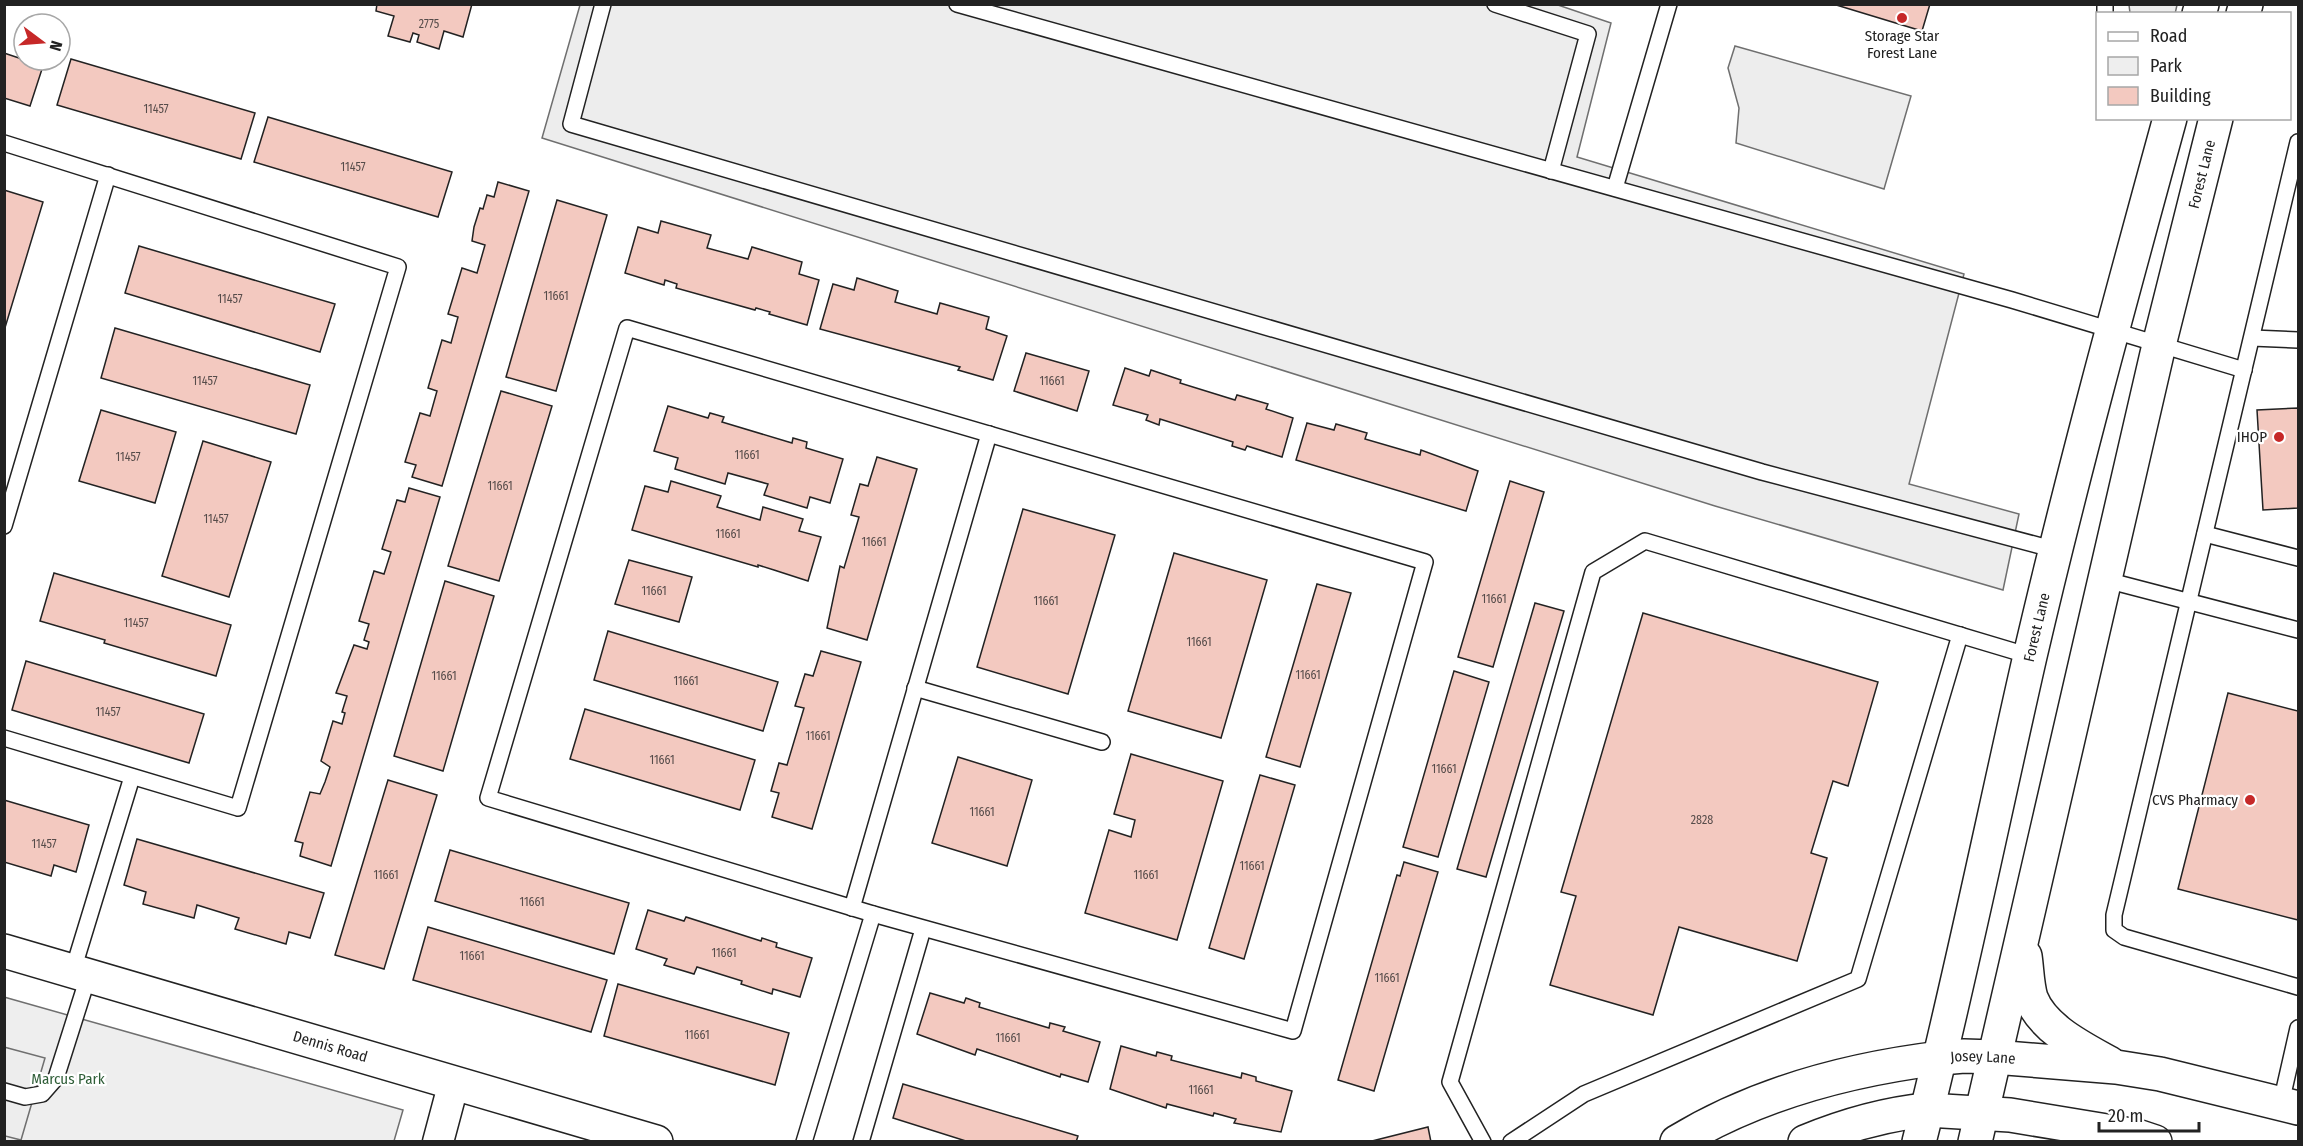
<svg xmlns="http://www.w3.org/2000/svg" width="2303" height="1146" viewBox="0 0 2303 1146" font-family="'Fira Sans Condensed',sans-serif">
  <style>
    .green { fill: #eee; stroke: #6f6f6f; stroke-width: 1.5 }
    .parking { fill: #ededed; stroke: #6f6f6f; stroke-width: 1.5 }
    .building { fill: #f3c9c0; stroke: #222; stroke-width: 1.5 }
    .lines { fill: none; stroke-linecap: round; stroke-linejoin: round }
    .service-casing { stroke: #222; stroke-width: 18 }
    .minor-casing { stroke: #222; stroke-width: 33 }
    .tertiary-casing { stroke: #222; stroke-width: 36 }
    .secondary-casing { stroke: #222; stroke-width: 36 }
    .service { stroke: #fff; stroke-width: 15 }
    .minor { stroke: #fff; stroke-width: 30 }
    .tertiary { stroke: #fff; stroke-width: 33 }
    .secondary { stroke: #fff; stroke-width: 33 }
    .poi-dot { fill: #c62828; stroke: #fff; stroke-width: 2 }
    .labels { text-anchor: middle; stroke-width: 4.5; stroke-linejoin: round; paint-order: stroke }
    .number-label { font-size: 12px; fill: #564c4a }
    .poi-label { font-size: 15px; fill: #222; stroke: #fff; text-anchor: end }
    .street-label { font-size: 15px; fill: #222; stroke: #fff }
    .park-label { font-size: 15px; fill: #2f5e38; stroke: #fff }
  </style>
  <rect width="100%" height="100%" fill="#fff"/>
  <g class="green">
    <polygon points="2129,5 2129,4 2177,5 2175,14 2130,13"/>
    <polygon points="4,997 403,1110 394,1141 5,1141"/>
  </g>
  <g class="parking">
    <polygon points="580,5 1558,5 1611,23 1577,157 1964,274 1909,484 2019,514 2003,590 1715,506 542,138"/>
    <polygon points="1735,46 1911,96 1884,189 1736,143 1739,108 1728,68"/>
    <polygon points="4,1047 45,1058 21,1140 5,1136"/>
  </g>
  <g class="building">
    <polygon points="377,4 472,4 463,37 444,31 439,49 417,42 419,35 413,33 410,42 388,36 394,16 376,11"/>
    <polygon points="1833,4 1930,4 1922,31"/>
    <polygon points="4,53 43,66 30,106 4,98"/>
    <polygon points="71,59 255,113 241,159 57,105"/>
    <polygon points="268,117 452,172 438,217 254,162"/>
    <polygon points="498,182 529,191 442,486 412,477 416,465 405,462 420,413 430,416 437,391 428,388 442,340 451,343 458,317 448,314 462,268 477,273 485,245 472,241 474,227 480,208 483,209 487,195 494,197"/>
    <polygon points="4,190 43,202 4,331"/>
    <polygon points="557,200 607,215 556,391 506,377"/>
    <polygon points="661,221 711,235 707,248 748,259 752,247 802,262 799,274 819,280 807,325 769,314 770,312 756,308 755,310 676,288 677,284 665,280 664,285 625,273 638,227 658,233"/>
    <polygon points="139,246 335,304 320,352 125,293"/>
    <polygon points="857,278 898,291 895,302 937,314 940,303 989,317 986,329 1007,336 993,380 958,370 960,367 820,329 833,284 854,290"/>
    <polygon points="115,328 310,385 296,434 101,378"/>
    <polygon points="1026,353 1089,371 1077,411 1014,391"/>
    <polygon points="1125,368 1149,376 1151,370 1181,380 1180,383 1235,400 1237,395 1268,404 1266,409 1293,418 1282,457 1247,446 1245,450 1232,446 1233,442 1160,419 1159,425 1146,420 1148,415 1113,405"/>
    <polygon points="501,391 552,406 499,581 448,566"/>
    <polygon points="668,406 708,418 710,413 724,417 722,422 792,443 793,438 807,442 806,448 843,459 830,503 810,497 807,508 764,495 768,484 728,473 725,484 675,469 678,458 654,451"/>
    <polygon points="2298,408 2298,508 2263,510 2257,410"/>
    <polygon points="101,410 176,432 155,503 79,481"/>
    <polygon points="1307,423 1334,430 1336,424 1367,433 1365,439 1420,455 1421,450 1478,471 1466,511 1296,460"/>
    <polygon points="203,441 271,462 229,597 162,576"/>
    <polygon points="877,457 917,469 867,640 827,628 840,566 844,568 859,517 851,515 860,484 868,486"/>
    <polygon points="671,481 721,496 717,507 760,520 763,507 803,519 799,531 821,537 808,581 774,570 758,565 758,567 632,530 645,486 668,492"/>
    <polygon points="1510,481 1544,492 1493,667 1458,657"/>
    <polygon points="409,488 440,497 331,866 300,856 303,843 295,841 310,792 320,794 325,782 330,767 321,761 333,721 342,724 345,713 342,712 347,696 336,693 354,645 367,649 369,642 364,640 369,624 359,621 374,571 384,574 391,552 382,549 397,500 405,502"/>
    <polygon points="1023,509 1115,535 1068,694 977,667"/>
    <polygon points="1174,553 1267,580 1221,738 1128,711"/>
    <polygon points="629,560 692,577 679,622 615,604"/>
    <polygon points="54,573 231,625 216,676 104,643 105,640 40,621"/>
    <polygon points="445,581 494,596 443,771 394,756"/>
    <polygon points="1317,584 1351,593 1300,767 1266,757"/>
    <polygon points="1535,603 1564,611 1486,877 1457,869"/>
    <polygon points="1643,613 1878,682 1848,786 1833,781 1811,853 1827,858 1797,961 1679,927 1653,1015 1550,985 1576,896 1561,892"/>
    <polygon points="608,631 778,682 763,731 594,680"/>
    <polygon points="821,651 861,662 812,829 772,817 779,793 771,791 779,763 787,765 804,708 795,706 805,674 813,676"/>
    <polygon points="26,661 204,714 189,763 12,710"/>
    <polygon points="1454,671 1489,682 1438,857 1403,847"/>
    <polygon points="2228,693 2298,711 2298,920 2178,889"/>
    <polygon points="585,709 755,760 740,810 570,759"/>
    <polygon points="1131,754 1223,781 1177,940 1085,913 1109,830 1131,837 1135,820 1114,814"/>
    <polygon points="958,757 1032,780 1007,866 932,843"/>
    <polygon points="1260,775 1295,785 1244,959 1209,948"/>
    <polygon points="388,780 437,795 384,969 335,955"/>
    <polygon points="4,800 89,825 76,872 54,865 51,876 4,862"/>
    <polygon points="137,839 324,893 310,938 289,932 286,944 235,929 239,918 197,905 194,918 143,904 146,892 124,885"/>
    <polygon points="450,850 629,903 614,954 435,901"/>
    <polygon points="1404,862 1438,872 1374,1091 1338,1080 1397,875 1400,876"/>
    <polygon points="648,910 684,921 686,917 761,941 762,938 777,943 776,947 812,958 800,997 773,989 772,994 741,984 742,981 697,967 694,974 664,965 667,959 636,949"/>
    <polygon points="428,927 607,980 591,1032 413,980"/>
    <polygon points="618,984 789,1033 775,1085 604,1036"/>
    <polygon points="930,993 964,1003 966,998 980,1003 979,1007 1049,1028 1050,1023 1065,1027 1063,1031 1100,1042 1088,1082 1061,1074 1060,1077 977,1049 975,1055 917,1034"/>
    <polygon points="1121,1046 1156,1056 1157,1052 1172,1056 1171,1060 1241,1078 1242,1073 1256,1077 1256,1081 1292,1091 1281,1132 1234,1123 1236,1119 1214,1113 1213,1116 1167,1104 1166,1108 1110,1089"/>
    <polygon points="903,1084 1078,1136 1076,1142 969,1142 893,1118"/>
    <polygon points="1428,1127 1431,1142 1368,1142"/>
  </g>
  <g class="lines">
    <defs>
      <g id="service">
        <polyline points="603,4 571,124 1762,472 2056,550"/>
        <polyline points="957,4 2012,300 2244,370"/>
        <polyline points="1495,4 1588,34 1551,171"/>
        <polyline points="2105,4 2105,14"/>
        <polyline points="2298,142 2114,915 2114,930 2124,937 2298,987"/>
        <polyline points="4,143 398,267 238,808 4,738"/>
        <polyline points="1615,188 1669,4"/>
        <polygon points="627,328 1425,562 1293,1031 873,914 488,798"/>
        <polyline points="2252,338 2298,340"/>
        <polyline points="4,526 108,175"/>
        <polyline points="2205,534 2298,558"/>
        <polyline points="2106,580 2298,630"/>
        <polyline points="915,688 1102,742"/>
        <polyline points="852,908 989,434"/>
        <polyline points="73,970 132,777"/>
        <polyline points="4,1091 25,1097 42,1094 56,1078 89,974"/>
        <polyline points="2281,1103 2298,1028"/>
        <polyline points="804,1142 873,914"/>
        <polyline points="861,1142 923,929"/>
        <polyline points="1483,1142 1450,1082 1593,572 1645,541 2030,656"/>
        <polyline points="1511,1142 1584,1094 1858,979 1960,635"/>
      </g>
      <polyline id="minor" points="438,1142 454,1082"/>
      <g id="tertiary">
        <path id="s1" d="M4 951 656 1142"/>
        <path d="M1677 1142C1756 1094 1850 1069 1941 1058"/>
        <path d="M1805 1142C1844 1126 1885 1114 1927 1110"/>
      </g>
      <g id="secondary">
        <polyline points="2199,14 2202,4"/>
        <polyline points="2243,14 2246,4"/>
        <path d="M2025 956C2027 969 2027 985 2031 998 2043 1029 2082 1048 2109 1063"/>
        <path id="s2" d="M1941 1058 1964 1056 1994 1057 2116 1067 2160 1074 2298 1108"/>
        <polyline points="1927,1110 2010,1115 2137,1136 2155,1142"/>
        <path id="s3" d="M1919 1142C1960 981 1993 818 2030 656 2072 476 2121 297 2170 118"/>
        <path id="s4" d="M1975 1142 2159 345 2216 118"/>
      </g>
    </defs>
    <use href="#service" class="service-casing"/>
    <use href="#minor" class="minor-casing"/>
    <use href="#tertiary" class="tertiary-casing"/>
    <use href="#secondary" class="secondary-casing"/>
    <use href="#service" class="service"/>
    <use href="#minor" class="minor"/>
    <use href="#tertiary" class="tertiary"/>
    <use href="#secondary" class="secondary"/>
  </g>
  <g class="poi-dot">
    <circle cx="1902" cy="18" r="6"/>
    <circle cx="2279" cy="437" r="6"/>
    <circle cx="2250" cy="800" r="6"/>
  </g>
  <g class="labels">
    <g class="number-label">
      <text x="429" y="28">2775</text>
      <text x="156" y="113">11457</text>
      <text x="353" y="171">11457</text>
      <text x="556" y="300">11661</text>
      <text x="230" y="303">11457</text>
      <text x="205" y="385">11457</text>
      <text x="1052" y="385">11661</text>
      <text x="747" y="459">11661</text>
      <text x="128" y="461">11457</text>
      <text x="500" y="490">11661</text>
      <text x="216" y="523">11457</text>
      <text x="728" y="538">11661</text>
      <text x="874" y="546">11661</text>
      <text x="654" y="595">11661</text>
      <text x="1494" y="603">11661</text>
      <text x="1046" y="605">11661</text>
      <text x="136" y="627">11457</text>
      <text x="1199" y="646">11661</text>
      <text x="1308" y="679">11661</text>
      <text x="444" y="680">11661</text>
      <text x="686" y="685">11661</text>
      <text x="108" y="716">11457</text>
      <text x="818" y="740">11661</text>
      <text x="662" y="764">11661</text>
      <text x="1444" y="773">11661</text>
      <text x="982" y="816">11661</text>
      <text x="1702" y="824">2828</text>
      <text x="44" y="848">11457</text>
      <text x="1252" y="870">11661</text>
      <text x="386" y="879">11661</text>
      <text x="1146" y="879">11661</text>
      <text x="532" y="906">11661</text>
      <text x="724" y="957">11661</text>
      <text x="472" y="960">11661</text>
      <text x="1387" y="982">11661</text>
      <text x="697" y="1039">11661</text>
      <text x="1008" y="1042">11661</text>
      <text x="1201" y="1094">11661</text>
    </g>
    <g class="poi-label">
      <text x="1902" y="41" text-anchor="middle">Storage Star<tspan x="1902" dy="17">Forest Lane</tspan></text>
      <text x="2267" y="442">IHOP</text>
      <text x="2238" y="805">CVS Pharmacy</text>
    </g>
    <g class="street-label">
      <text dy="5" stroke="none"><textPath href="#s4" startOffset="994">Forest Lane</textPath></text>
      <text dy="5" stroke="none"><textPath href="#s3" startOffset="528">Forest Lane</textPath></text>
      <text dy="5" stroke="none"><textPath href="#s1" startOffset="340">Dennis Road</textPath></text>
      <text dy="5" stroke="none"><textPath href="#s2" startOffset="42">Josey Lane</textPath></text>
    </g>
    <g class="park-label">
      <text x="68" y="1084">Marcus Park</text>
    </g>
  </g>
  <rect width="2303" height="1146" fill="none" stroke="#222222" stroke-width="12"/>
  <rect x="2096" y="12" width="195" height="108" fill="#ffffff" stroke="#a7a7a7" stroke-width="1.5"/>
  <rect x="2108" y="32" width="30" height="9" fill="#ffffff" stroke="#a7a7a7" stroke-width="1.5"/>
  <text x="2150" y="42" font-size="18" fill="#222222">Road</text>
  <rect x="2108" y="57" width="30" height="18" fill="#eeeeee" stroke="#a7a7a7" stroke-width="1.5"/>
  <text x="2150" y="72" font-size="18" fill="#222222">Park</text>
  <rect x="2108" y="87" width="30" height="18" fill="#f3c9c0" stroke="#a7a7a7" stroke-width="1.5"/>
  <text x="2150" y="102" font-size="18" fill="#222222">Building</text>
  <g transform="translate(42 42) rotate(106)"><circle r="28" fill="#ffffff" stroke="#a7a7a7" stroke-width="1.5"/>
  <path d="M0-4.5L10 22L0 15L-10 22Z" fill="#c62828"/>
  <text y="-9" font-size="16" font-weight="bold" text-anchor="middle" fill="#222222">N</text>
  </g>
  <path d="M2099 1122v9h100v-9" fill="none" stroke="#222222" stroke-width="3"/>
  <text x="2108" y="1122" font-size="18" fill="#222222" stroke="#ffffff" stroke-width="4.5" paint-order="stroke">20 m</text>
</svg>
